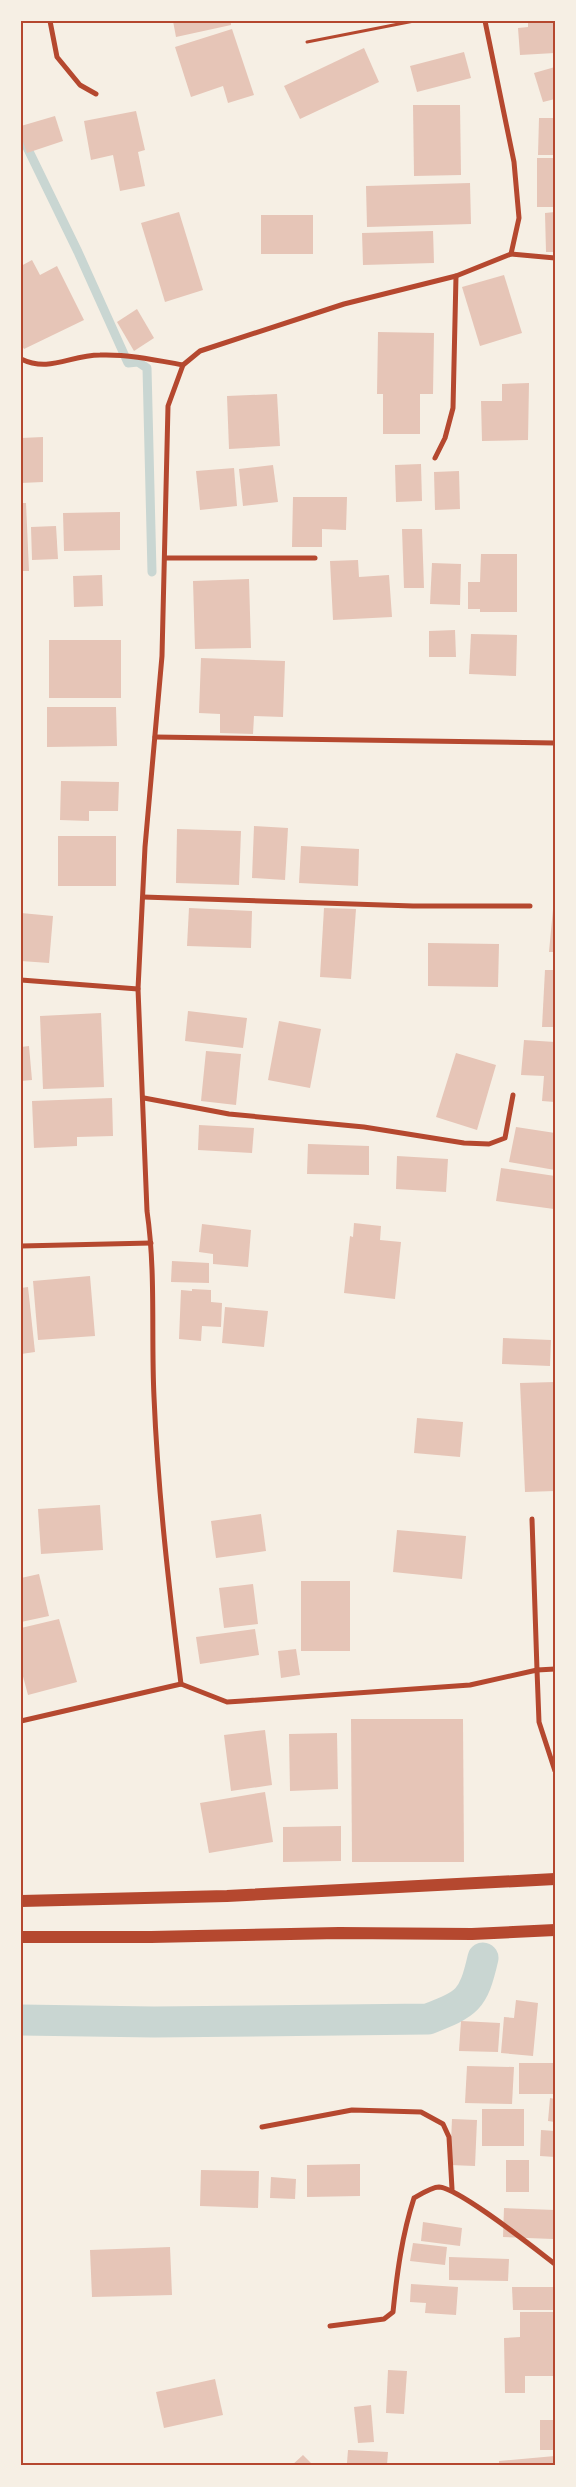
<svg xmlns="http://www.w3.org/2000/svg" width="576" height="2487" viewBox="0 0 576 2487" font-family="'Fira Sans',sans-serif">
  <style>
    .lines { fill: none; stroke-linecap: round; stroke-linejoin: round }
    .stream { stroke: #c9d6d2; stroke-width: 9 }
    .canal { stroke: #c9d6d2; stroke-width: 31 }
    .building { fill: #e6c5b7 }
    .path { stroke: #b5482f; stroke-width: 3 }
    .minor { stroke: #b5482f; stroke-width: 5 }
    .primary { stroke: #b5482f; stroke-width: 12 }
    .neatline { fill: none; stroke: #b5482f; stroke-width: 2 }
  </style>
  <rect width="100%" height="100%" fill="#f6efe4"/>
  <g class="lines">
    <polyline class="stream" points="24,141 78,252 128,363 138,362 147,368 152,572"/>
    <path class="canal" d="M21 2020 154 2022 428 2019C468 2003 473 2001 483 1958"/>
  </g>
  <g class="building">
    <polygon points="173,21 231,21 231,25 176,37"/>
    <polygon points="528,21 555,21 555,53 520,55 518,28 528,27"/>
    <polygon points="232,29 254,95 228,103 223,86 191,97 175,47"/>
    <polygon points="364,48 379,82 300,119 284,86"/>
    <polygon points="464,52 471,78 417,92 410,66"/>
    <polygon points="555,67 555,99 543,102 534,73"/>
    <polygon points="413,105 460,105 461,175 414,176"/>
    <polygon points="136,111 145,150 138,152 145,186 120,191 113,155 91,160 84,121"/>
    <polygon points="55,116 63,141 27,153 21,136 21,126"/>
    <polygon points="539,118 555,118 555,155 538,155"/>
    <rect x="537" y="158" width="18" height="49"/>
    <polygon points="470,183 471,224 367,227 366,186"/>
    <polygon points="179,212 203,290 165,302 141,223"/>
    <polygon points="555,212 555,252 546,252 545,213"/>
    <rect x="261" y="215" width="52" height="39"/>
    <polygon points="433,231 434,263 363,265 362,233"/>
    <polygon points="32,260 40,275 57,266 84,320 24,349 21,344 21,266"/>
    <polygon points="504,275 522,333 480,346 462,287"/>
    <polygon points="137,309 154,338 134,351 117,322"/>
    <polygon points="378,332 434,333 433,394 420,394 420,434 383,434 383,394 377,394"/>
    <polygon points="529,383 528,440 482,441 481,401 502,401 502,384"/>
    <polygon points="277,394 280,446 229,449 227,396"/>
    <polygon points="43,437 43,482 21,483 21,438"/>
    <polygon points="421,464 422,501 396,502 395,465"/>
    <polygon points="273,465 278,502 243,506 239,469"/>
    <polygon points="234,468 237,506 200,510 196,471"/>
    <polygon points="459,471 460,509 435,510 434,472"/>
    <polygon points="293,497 347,497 346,530 322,529 322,547 292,547"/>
    <polygon points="21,503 26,503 29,571 21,571"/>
    <polygon points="120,512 120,550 64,551 63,513"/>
    <polygon points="56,526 58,559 32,560 31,527"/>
    <polygon points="402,529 422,529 424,588 404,588"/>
    <polygon points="481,554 517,554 517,612 480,612 480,609 468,609 468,582 480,582"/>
    <polygon points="358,560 359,577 389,575 392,617 333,620 330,561"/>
    <polygon points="432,563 461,564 460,605 430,604"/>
    <polygon points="102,575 103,606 74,607 73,576"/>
    <polygon points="249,579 251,648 195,649 193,581"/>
    <polygon points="455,630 456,657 429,657 429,631"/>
    <polygon points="471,634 517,635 516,676 469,674"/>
    <rect x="49" y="640" width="72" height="58"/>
    <polygon points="201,658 285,661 283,717 254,716 253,734 220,733 220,714 199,713"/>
    <polygon points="47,707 116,707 117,746 47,747"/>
    <polygon points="61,781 119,782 118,811 89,811 89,821 60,820"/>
    <polygon points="254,826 288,828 285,880 252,878"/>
    <polygon points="177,829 241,831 239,885 176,883"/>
    <rect x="58" y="836" width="58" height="50"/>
    <polygon points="301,846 359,849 358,886 299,883"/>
    <polygon points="189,908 252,911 251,948 187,946"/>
    <polygon points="324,908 356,909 351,979 320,977"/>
    <polygon points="553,909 555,909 555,952 549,952"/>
    <polygon points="21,913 53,916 49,963 21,961"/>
    <polygon points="428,943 499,944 498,987 428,986"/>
    <polygon points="545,970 555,970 555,1027 542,1027"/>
    <polygon points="188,1011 247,1018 243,1048 185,1041"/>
    <polygon points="101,1013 104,1087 43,1089 40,1016"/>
    <polygon points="279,1021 321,1029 310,1088 268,1080"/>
    <polygon points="524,1040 555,1042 555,1102 542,1101 544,1076 521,1075"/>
    <polygon points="29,1046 32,1080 21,1081 21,1047"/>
    <polygon points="206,1051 241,1054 236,1105 201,1101"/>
    <polygon points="456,1053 496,1065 477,1130 436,1117"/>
    <polygon points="112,1098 113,1136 77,1137 77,1146 34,1148 32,1101"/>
    <polygon points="199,1125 254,1128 252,1153 198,1150"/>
    <polygon points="516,1127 555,1133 555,1170 509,1162"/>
    <polygon points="308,1144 369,1146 369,1175 307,1174"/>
    <polygon points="397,1156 448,1159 446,1192 396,1189"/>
    <polygon points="501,1168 555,1176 554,1209 496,1201"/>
    <polygon points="354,1223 381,1226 380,1240 401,1242 395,1299 344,1293 350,1236 353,1237"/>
    <polygon points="202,1224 251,1230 248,1267 213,1264 213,1254 199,1252"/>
    <polygon points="172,1261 209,1263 209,1283 171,1282"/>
    <polygon points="90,1276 95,1336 38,1340 33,1281"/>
    <polygon points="28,1287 35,1352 21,1354 21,1288"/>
    <polygon points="192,1289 211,1290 211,1302 222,1303 221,1327 202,1326 201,1341 179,1339 181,1290 192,1291"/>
    <polygon points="225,1307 268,1311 264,1347 222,1343"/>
    <polygon points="503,1338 551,1340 550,1366 502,1364"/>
    <polygon points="555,1382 555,1491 525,1492 520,1383"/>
    <polygon points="417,1418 463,1422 460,1457 414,1453"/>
    <polygon points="100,1505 103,1550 41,1554 38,1509"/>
    <polygon points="261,1514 266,1551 216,1558 211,1521"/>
    <polygon points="397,1530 466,1536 462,1579 393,1572"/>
    <polygon points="39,1574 49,1616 21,1622 21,1578"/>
    <rect x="301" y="1581" width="49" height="70"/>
    <polygon points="253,1584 258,1624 224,1628 219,1588"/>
    <polygon points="59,1619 77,1682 28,1695 21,1669 21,1628"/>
    <polygon points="255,1629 259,1655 200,1664 196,1637"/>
    <polygon points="296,1649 300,1675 281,1678 278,1651"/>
    <polygon points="351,1719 463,1719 464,1862 352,1862"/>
    <polygon points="265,1730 272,1785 231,1791 224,1735"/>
    <polygon points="337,1733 338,1789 290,1791 289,1734"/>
    <polygon points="265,1792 273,1842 209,1853 200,1803"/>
    <polygon points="341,1826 341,1861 283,1862 283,1827"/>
    <polygon points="516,2000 538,2003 533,2056 501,2053 504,2017 514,2018"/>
    <polygon points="461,2021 500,2023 498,2052 459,2051"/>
    <rect x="519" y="2063" width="36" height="31"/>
    <polygon points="467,2066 514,2067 512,2104 465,2103"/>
    <polygon points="550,2098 555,2099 555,2122 548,2121"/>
    <rect x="482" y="2109" width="42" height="37"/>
    <polygon points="452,2119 477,2120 475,2166 450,2165"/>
    <polygon points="541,2130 555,2131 555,2157 540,2156"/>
    <rect x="506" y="2160" width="23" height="32"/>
    <polygon points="360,2164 360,2196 307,2197 307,2165"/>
    <polygon points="201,2170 259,2171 258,2208 200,2206"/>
    <polygon points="271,2177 296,2179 295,2199 270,2198"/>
    <polygon points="504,2208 555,2210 553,2239 503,2237"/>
    <polygon points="423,2222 462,2228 460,2246 421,2241"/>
    <polygon points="413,2243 447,2247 445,2265 410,2261"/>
    <polygon points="170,2247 172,2295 92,2297 90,2250"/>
    <polygon points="449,2257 509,2259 508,2281 449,2280"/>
    <polygon points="411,2284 458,2287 456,2315 425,2313 426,2303 410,2302"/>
    <polygon points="512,2287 555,2287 555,2310 513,2310"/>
    <polygon points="520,2312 555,2312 555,2376 525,2376 525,2393 505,2393 504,2338 520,2337"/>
    <polygon points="388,2370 407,2371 404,2414 386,2413"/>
    <polygon points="215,2379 223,2415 164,2428 156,2392"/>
    <polygon points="371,2405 374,2442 358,2443 354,2407"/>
    <rect x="540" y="2420" width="15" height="30"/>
    <polygon points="348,2450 388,2452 387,2465 347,2463"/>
    <polygon points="303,2455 314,2466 291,2466"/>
    <polygon points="555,2456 555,2466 499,2466 499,2461"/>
  </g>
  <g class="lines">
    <polyline class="path" points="307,42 414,21"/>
    <g class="minor">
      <polyline points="50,21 57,57 80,85 96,94"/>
      <polyline points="511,254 555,258"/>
      <path d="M21 359C50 373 70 355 100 355 128 354 156 360 183 365"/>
      <polyline points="435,458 445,438 453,408 456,276"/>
      <polyline points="165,558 315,558"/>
      <polyline points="155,737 555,743"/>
      <polyline points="143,897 413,906 530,906"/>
      <polyline points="21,980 138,989"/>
      <polyline points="144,1098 229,1114 364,1127 464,1143 489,1144 505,1138 513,1095"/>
      <polyline points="21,1246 151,1243"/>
      <polyline points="532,1519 537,1670 555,1669"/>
      <path d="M181 1684C169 1588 158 1493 154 1397 151 1335 156 1273 147 1211L138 989 145 847 162 656 168 406 183 365 200 351 344 304 456 276 511 254 519 218 514 162 485 21"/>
      <polyline points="21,1721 181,1684 227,1702 243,1701 470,1685 537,1670 539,1722 555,1771"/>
      <polyline points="262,2127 352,2110 421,2112 443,2124 449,2137 452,2189"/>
      <path d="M330 2326 384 2319 393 2312C397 2273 402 2235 414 2198 421 2194 432 2187 439 2187 459 2188 534 2248 555 2264"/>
    </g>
    <g class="primary">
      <polyline points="21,1901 227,1896 555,1879"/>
      <polyline points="21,1937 151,1937 339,1933 472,1934 555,1930"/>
    </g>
  </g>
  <rect width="576" height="2487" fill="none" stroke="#f6efe4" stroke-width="45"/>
  <rect x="22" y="22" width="532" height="2442" class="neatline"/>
</svg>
